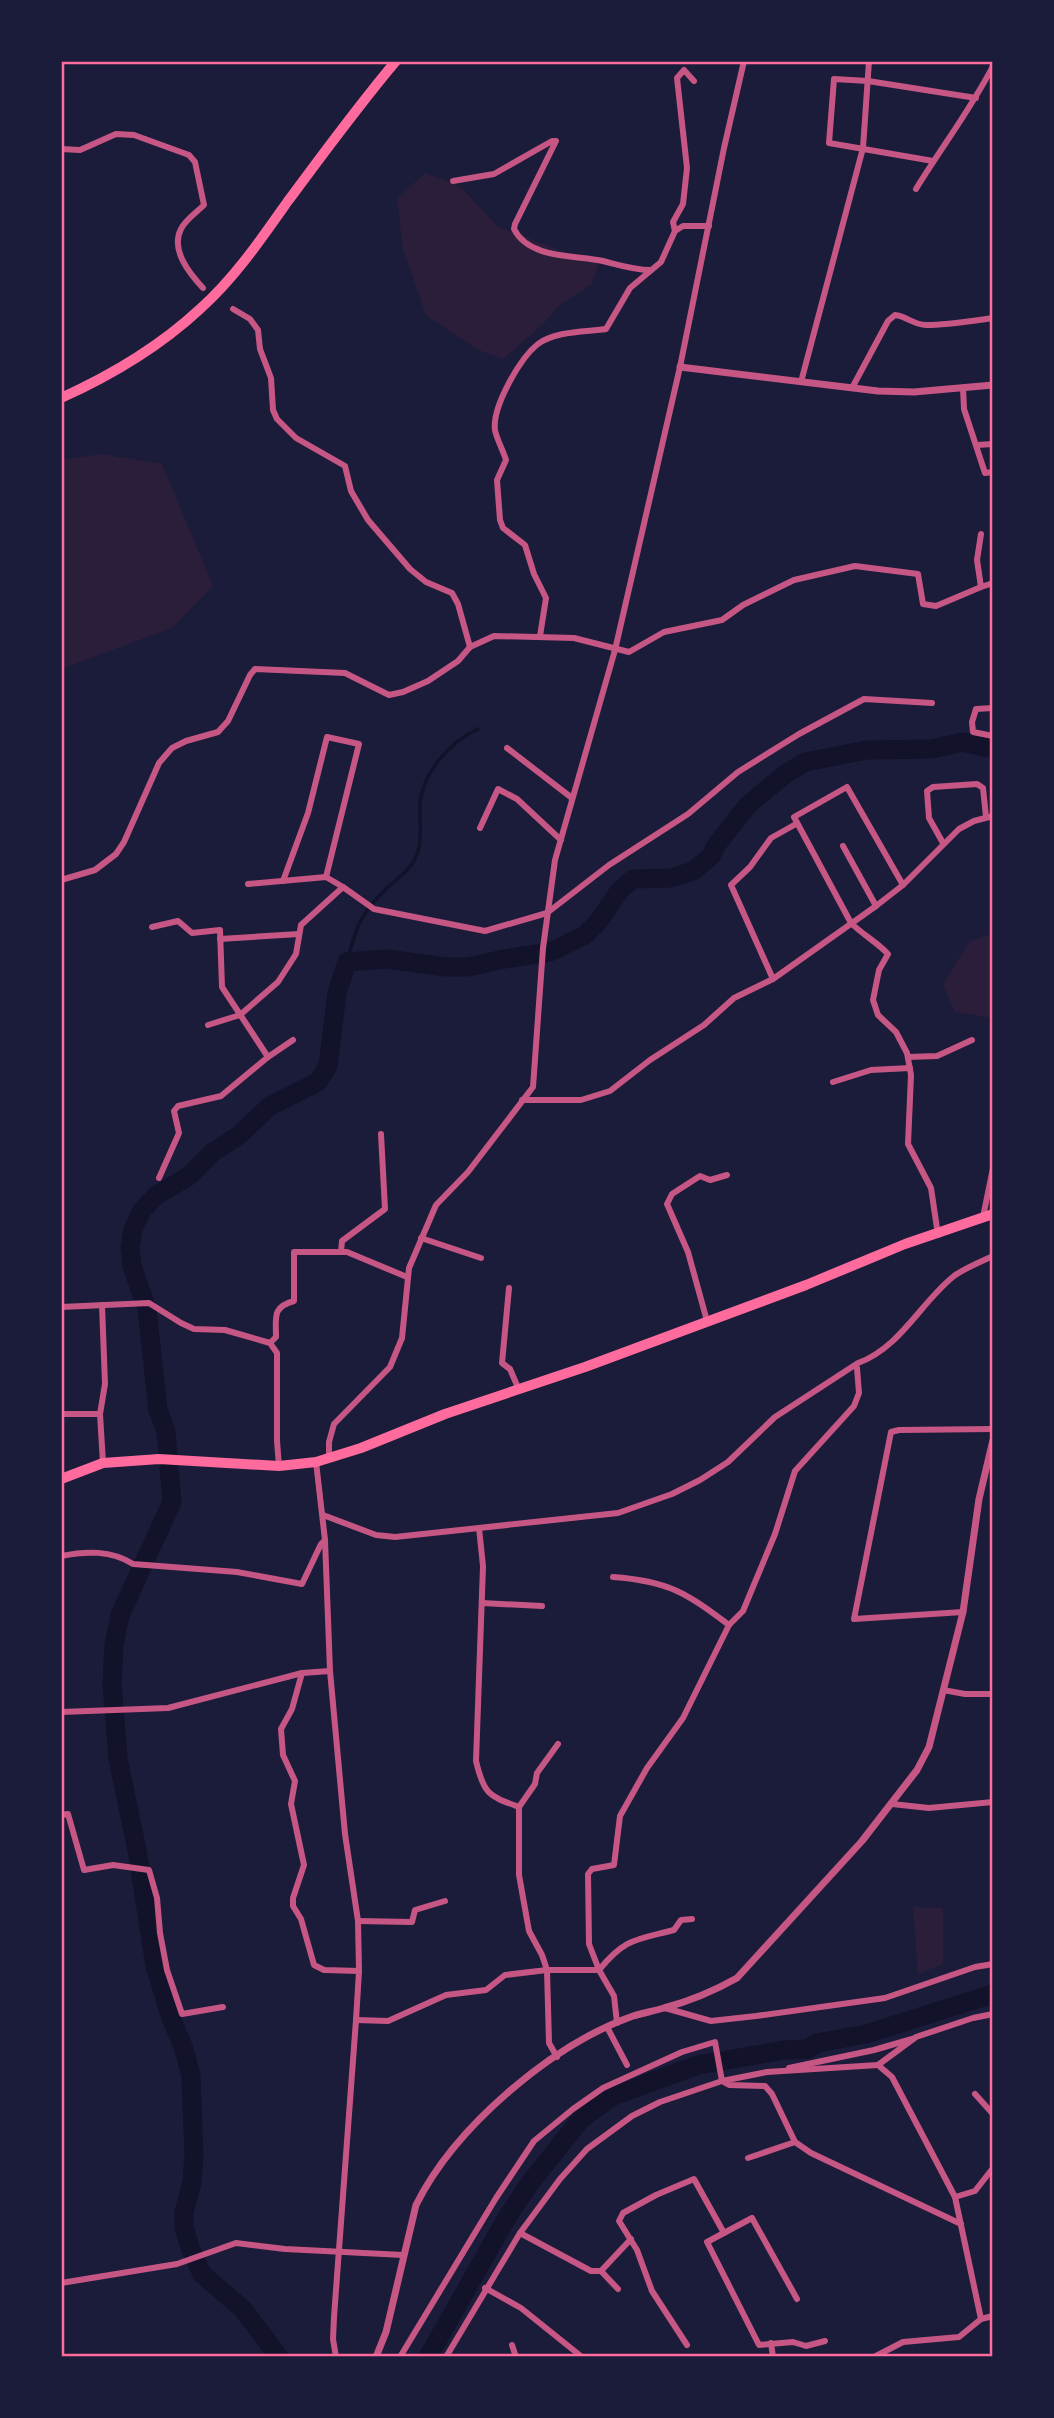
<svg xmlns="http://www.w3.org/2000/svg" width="1054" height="2418" viewBox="0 0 1054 2418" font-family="'Golos Text',sans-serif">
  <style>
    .green { fill: #2a1e3b }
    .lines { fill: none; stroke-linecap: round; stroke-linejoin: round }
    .stream { stroke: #12122b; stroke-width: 3.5 }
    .river { stroke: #12122b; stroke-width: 19 }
    .minor { stroke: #c65784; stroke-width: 6 }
    .tertiary { stroke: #c65784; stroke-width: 7 }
    .primary { stroke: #ff6b9d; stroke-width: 10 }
    .neatline { fill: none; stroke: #ff6b9d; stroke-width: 2.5 }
  </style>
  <rect width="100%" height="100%" fill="#1b1b3a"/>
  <g class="green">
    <polygon points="425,173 460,186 497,226 564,252 599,262 592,284 560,305 543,324 503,359 478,350 426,315 403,249 397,199"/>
    <polygon points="101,454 162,464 213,586 172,628 61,669 61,460"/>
    <polygon points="993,934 993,1018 955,1012 943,984 970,941"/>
    <polygon points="913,1907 943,1908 943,1964 918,1974"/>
  </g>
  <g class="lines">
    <path class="stream" d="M347 962C356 927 360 914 387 888 397 879 407 873 414 861 424 843 419 823 420 803 423 772 451 741 478 729"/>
    <g class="river">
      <polyline points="279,2357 243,2309 202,2274 190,2247 184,2227 184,2212 192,2182 194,2156 191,2076 184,2049 171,2018 155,1966 137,1850 118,1759 112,1684 114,1645 120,1615 172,1502 166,1432 158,1410 147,1309 132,1266 130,1248 133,1229 142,1210 157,1195 189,1176 213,1152 238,1136 270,1106 318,1082 328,1066 337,993 347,962 387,959 445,967 468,967 504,959 550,952 585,935 598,922 620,890 633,879 671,878 693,871 711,856 717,844 748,805 784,775 805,762 867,750 932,749 962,742 993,749"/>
      <polyline points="428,2357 508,2216 530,2183 581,2119 613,2096 698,2065 785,2050 808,2049 817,2043 866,2034 993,1994"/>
    </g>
    <g class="minor">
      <path d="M61 149 80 150 116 134 134 135 189 155 195 162 204 205C197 212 185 220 181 229 170 250 190 274 203 288"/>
      <polyline points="933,161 829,143 834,79 868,81 976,98"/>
      <path d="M453 181 494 174 552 141H556L515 224 514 229C529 259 574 255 603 261 619 265 634 270 651 270"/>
      <path d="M916 189C941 148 971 109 993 66"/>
      <polyline points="675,231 673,222 683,204 687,168 677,78 684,70 694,81"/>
      <polyline points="233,309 250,319 258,330 260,349 271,378 273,410 277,419 296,438 345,466 351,491 368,520 410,569 426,582 452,593 458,604 470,647"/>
      <polyline points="801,382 863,148 869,61"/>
      <path d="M852 388 888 321 895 315C906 316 914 325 926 325 948 325 971 321 993 318"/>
      <polyline points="963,388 964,409 985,473 993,472"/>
      <polyline points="977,445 993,444"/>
      <polyline points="981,587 993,583"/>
      <path d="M540 636 546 598 534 574 525 545 503 528 500 520 497 480 506 460C503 450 497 440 495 430 492 407 520 358 538 344 555 331 585 332 606 329L630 288 661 262 675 231 683 226H709"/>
      <polyline points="993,708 976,709 972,722 973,732 993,736"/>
      <polyline points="507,748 572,798"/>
      <polyline points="480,828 498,789 517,799 561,840"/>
      <polyline points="943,843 929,818 927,791 933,787 977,784 983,788 986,817"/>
      <polyline points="843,846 876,906"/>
      <polyline points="61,880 95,870 116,854 124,842 159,763 172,748 186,741 218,732 228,721 250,675 255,669 345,673 389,695 403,692 428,681 458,661 470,647 494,636 574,638 629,652 664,632 722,620 743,605 794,580 855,566 918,574 923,604 936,606 981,587 977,560 981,534"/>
      <polyline points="283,881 308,813 327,737 359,744 326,877"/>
      <polyline points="248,884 326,877 343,887"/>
      <path d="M903 885 847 787 794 817 851 923C863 935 877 942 888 954L879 970 873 1000 878 1015 896 1032 907 1053 911 1075 908 1144 931 1188 938 1235"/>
      <polyline points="152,927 178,921 192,933 220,930 222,987 268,1057"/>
      <polyline points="220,939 299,934"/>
      <polyline points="773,979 731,885 750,867 771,838 796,824"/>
      <polyline points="208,1025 240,1015 278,982 296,954 301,925 343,887 374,909 485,931 547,913 609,865 688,814 738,772 799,734 864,699 932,703"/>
      <polyline points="908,1057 937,1056 972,1040"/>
      <polyline points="833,1082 871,1070 910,1068"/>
      <polyline points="522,1100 581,1100 610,1091 650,1060 704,1025 734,998 773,979 876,906 903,885 959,829 974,821 993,816"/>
      <polyline points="993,1143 993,1166"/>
      <polyline points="159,1178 179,1133 174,1111 178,1106 221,1096 268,1057 293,1040"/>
      <polyline points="983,1217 993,1168"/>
      <polyline points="421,1238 481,1258"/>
      <polyline points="341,1252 342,1241 385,1209 381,1134"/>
      <polyline points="509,1288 502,1363 510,1369 519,1390"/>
      <polyline points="102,1305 105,1384 100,1414 103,1463"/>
      <polyline points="61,1307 149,1303 181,1323 194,1329 225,1330 270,1343 277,1353 277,1441 279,1466"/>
      <polyline points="707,1321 688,1252 667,1204 672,1194 700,1176 710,1180 727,1175"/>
      <path d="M270 1343 276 1337C276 1317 272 1307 294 1301V1252H347L407 1277"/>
      <polyline points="61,1414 100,1414"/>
      <polyline points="329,1457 329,1442 334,1424 390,1367 402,1338 409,1268 436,1205 468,1172 533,1087 543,948 555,860 615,650 680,367 724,148 744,61"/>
      <polyline points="316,1462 325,1540 330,1671 345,1834 358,1921 359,1971 356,2020 334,2317 333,2339 336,2357"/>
      <path d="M323 1515 376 1535 395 1537 618 1513 672 1494 700 1480 728 1462 775 1417 858 1363C900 1348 921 1302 954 1276 965 1268 980 1262 993 1256"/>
      <path d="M479 1528 483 1566 476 1761C484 1795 489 1796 519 1807"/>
      <path d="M61 1556C86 1551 111 1550 133 1564L237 1572 302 1584 321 1544 325 1540"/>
      <path d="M613 1577C669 1581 686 1593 729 1625"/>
      <polyline points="482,1603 542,1606"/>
      <polyline points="963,1612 854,1619 891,1432 899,1430 993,1429"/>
      <polyline points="302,1673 292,1709 281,1729 283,1755 295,1781 291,1804 304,1865 293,1898 293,1906 301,1919 314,1965 324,1970 359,1971"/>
      <polyline points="943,1690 965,1694 993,1694"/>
      <polyline points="61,1712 168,1708 302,1673 330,1671"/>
      <polyline points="892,1804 929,1808 993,1802"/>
      <polyline points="61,1815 68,1814 84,1870 113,1865 149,1870 157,1898 160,1933 167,1970 182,2014 223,2007"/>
      <polyline points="358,1921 412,1922 415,1910 445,1901"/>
      <polyline points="665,2008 711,2021 756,2016 885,1998 975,1967 993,1964"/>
      <path d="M356 2020 388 2021 446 1995 486 1990 505 1975 547 1970H599C625 1938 636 1940 674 1930L681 1920 692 1919"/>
      <polyline points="617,2023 614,1996 599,1970 589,1944 588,1874 592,1869 614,1865 620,1816 647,1768 683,1718 729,1625 743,1611 775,1534 795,1471 854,1406 859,1393 857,1368"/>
      <polyline points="607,2027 627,2065"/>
      <polyline points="557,2057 549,2043 547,1970 542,1955 529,1931 519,1875 519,1807 535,1784 537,1773 558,1744"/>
      <polyline points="878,2065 892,2077 955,2197 981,2319"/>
      <polyline points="789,2068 874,2050 912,2039"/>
      <polyline points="722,2081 729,2085 765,2086 772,2094 795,2142 811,2153 961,2224"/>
      <polyline points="975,2094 993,2114"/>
      <polyline points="748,2158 795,2142"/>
      <polyline points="955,2197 975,2191 993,2168"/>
      <polyline points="520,2233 591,2271 601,2271 631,2239"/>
      <polyline points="601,2271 618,2289"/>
      <polyline points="61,2283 177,2264 236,2243 285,2249 403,2255"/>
      <polyline points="485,2288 521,2308 582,2357"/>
      <polyline points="797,2299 752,2218 707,2242 759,2345 793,2342 806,2346 825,2341"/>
      <polyline points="771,2343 773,2357"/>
      <polyline points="512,2345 516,2357"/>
      <polyline points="687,2345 652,2291 637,2250 619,2221 623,2213 656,2195 694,2179 724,2233"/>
      <polyline points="400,2357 496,2198 534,2141 573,2109 603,2088 682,2052 715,2042 722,2081"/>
      <polyline points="446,2357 520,2233 560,2179 587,2149 632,2116 660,2102 722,2081 767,2072 878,2065 916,2037 973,2018 993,2014"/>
      <polyline points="874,2357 903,2342 959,2337 981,2319 993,2316"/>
    </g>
    <g class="tertiary">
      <polyline points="680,367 878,391 914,392 993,385"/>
      <path d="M376 2357 386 2332 416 2205C455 2127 551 2045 633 2016 643 2013 654 2011 664 2008 690 2001 714 1991 737 1978L862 1841 917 1770 929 1747 963 1612 979 1499 993 1440"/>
    </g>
    <g class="primary">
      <path d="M61 398C112 375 159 347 200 309 234 279 262 238 288 201 323 154 358 106 396 61"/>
      <polyline points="61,1479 103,1463 159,1459 279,1466 316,1462 361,1448 445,1414 585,1367 806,1285 905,1244 993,1214"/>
    </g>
  </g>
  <rect width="1054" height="2418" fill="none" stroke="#1b1b3a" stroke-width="126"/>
  <rect x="63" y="63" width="928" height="2292" class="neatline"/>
</svg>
